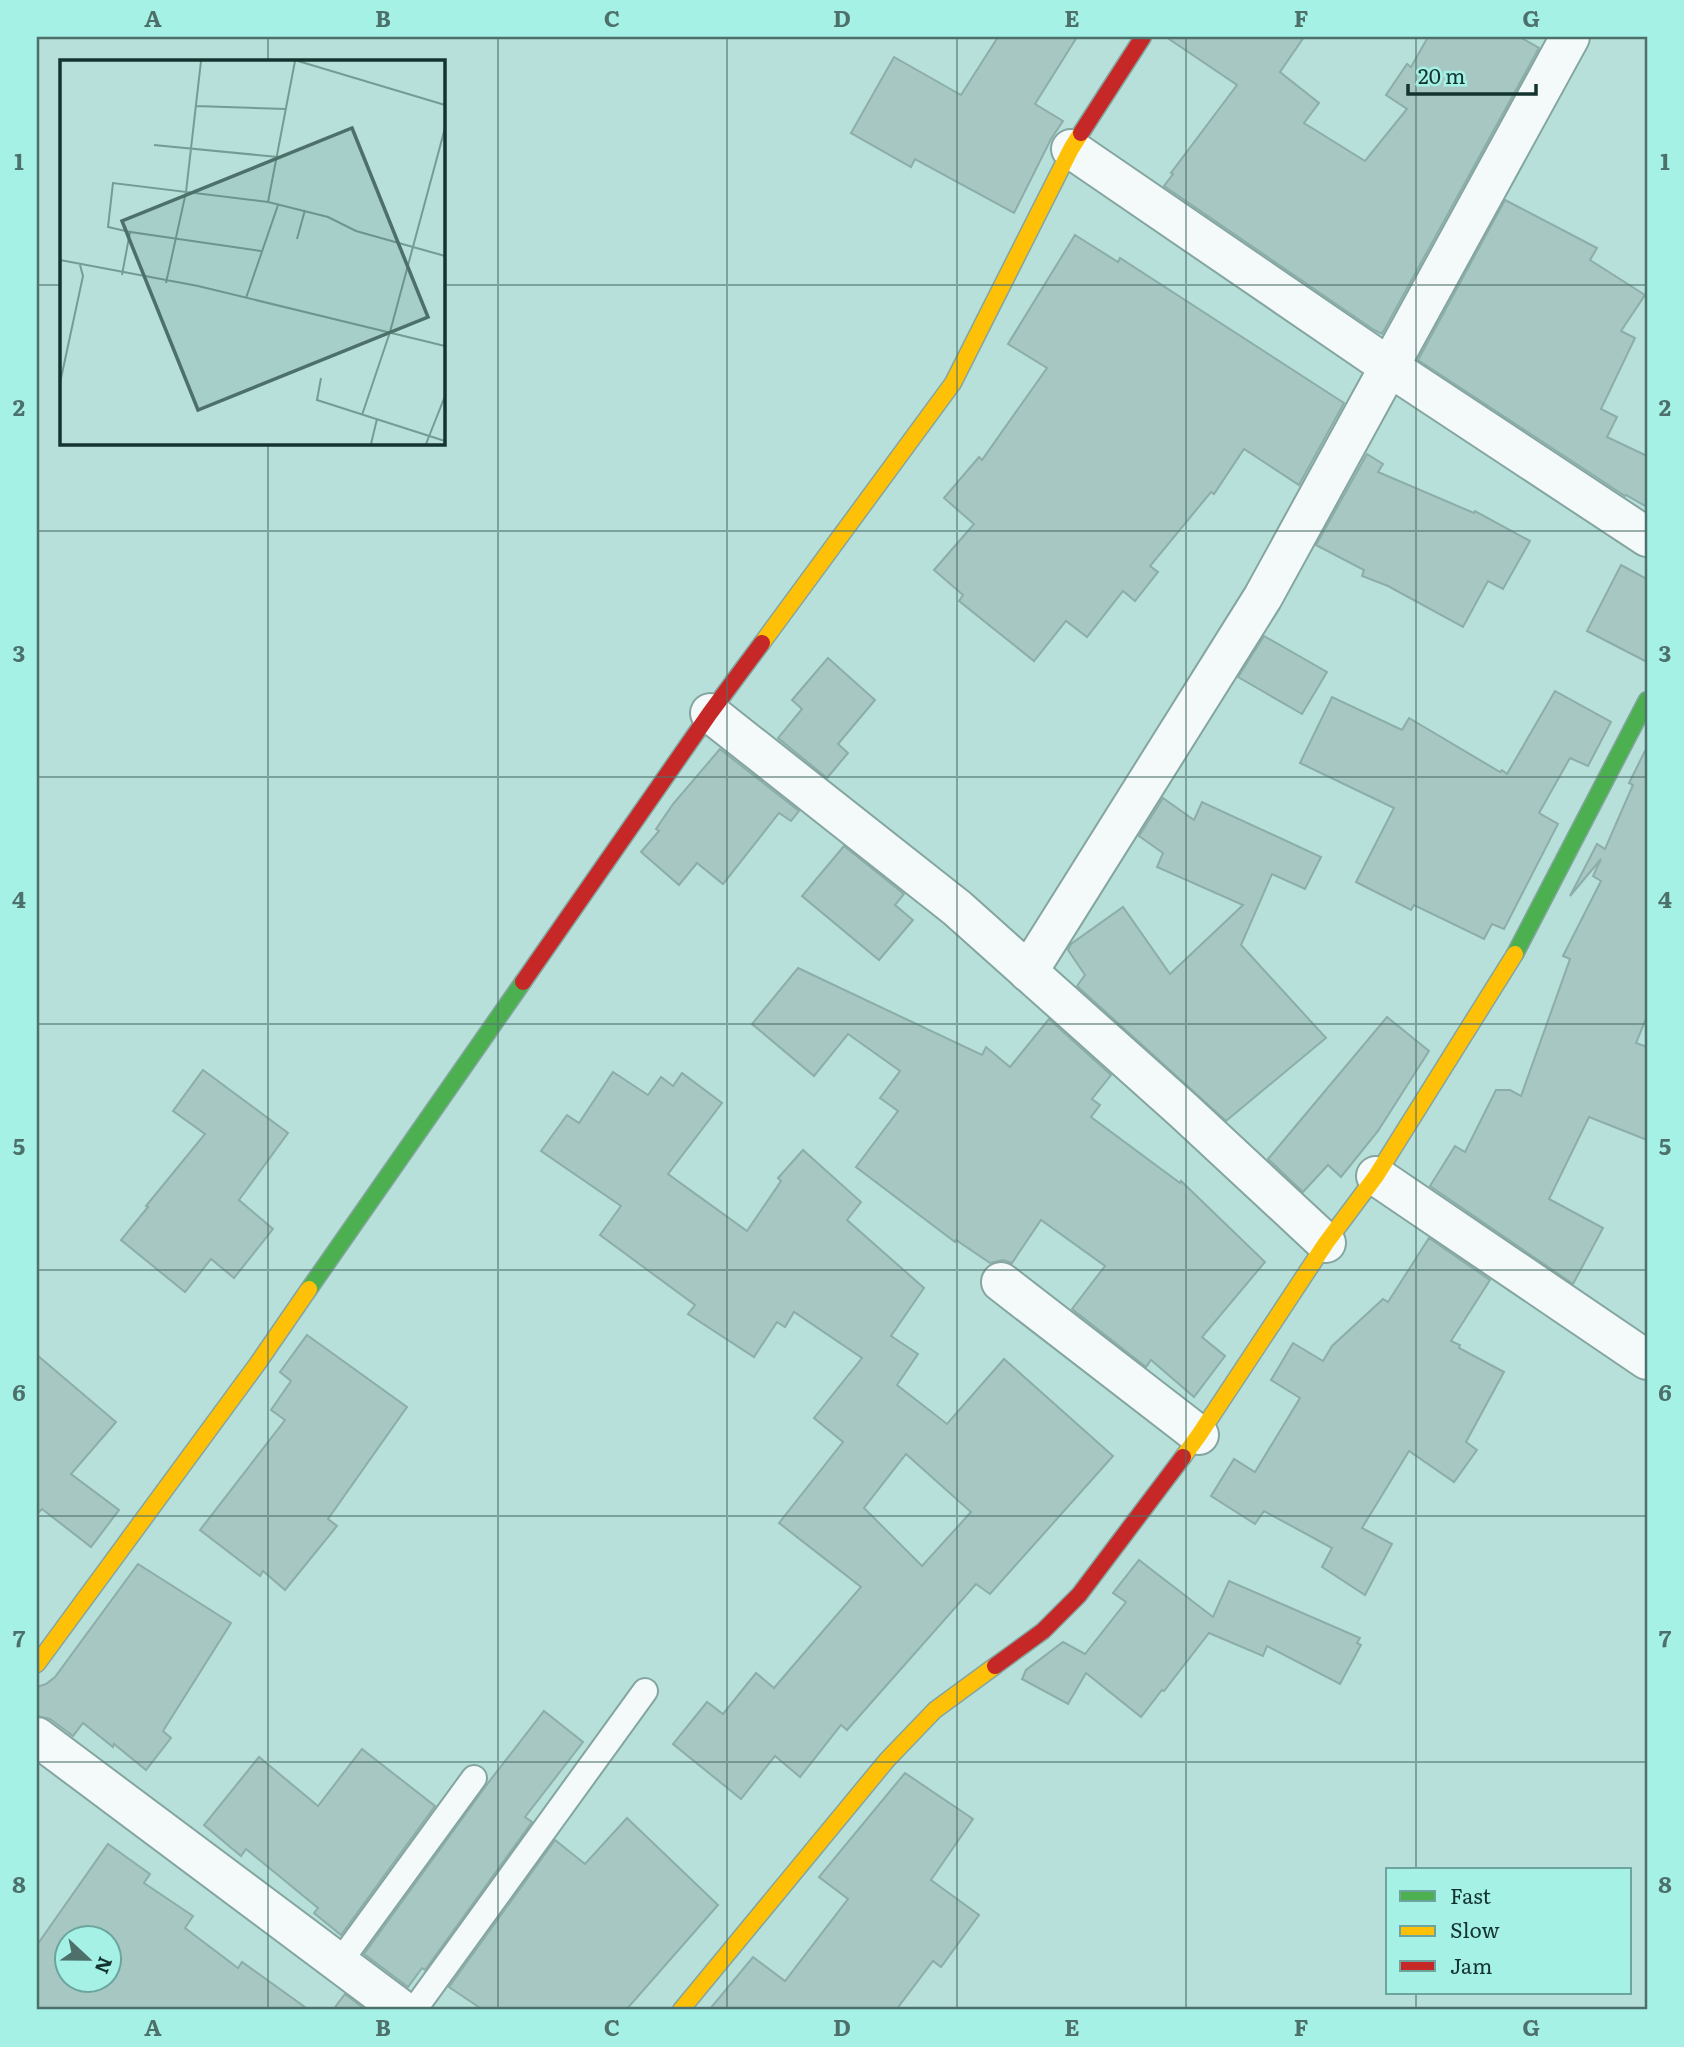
<svg xmlns="http://www.w3.org/2000/svg" width="1684" height="2047" viewBox="0 0 1684 2047" font-family="Literata,serif">
  <style>
    .building { fill: #a6c7c2; stroke: #8cada9; stroke-width: 2; fill-rule: evenodd }
    .lines { fill: none; stroke-linecap: round; stroke-linejoin: round }
    .lane-casing { stroke: #84a5a0; stroke-width: 28 }
    .street-casing { stroke: #84a5a0; stroke-width: 42 }
    .fast-casing { stroke: #84a5a0; stroke-width: 19 }
    .slow-casing { stroke: #84a5a0; stroke-width: 19 }
    .jam-casing { stroke: #84a5a0; stroke-width: 19 }
    .lane { stroke: #f4faf9; stroke-width: 24 }
    .street { stroke: #f4faf9; stroke-width: 38 }
    .fast { stroke: #4caf50; stroke-width: 16 }
    .slow { stroke: #ffc107; stroke-width: 16 }
    .jam { stroke: #c62828; stroke-width: 16 }
    .grid { fill: none; stroke: #4d706b; stroke-width: 2; stroke-opacity: 0.55 }
    .inset-road { fill: none; stroke: #759b95; stroke-width: 2 }
    .view { fill: #4d706b; fill-opacity: 0.15; stroke: #4d706b; stroke-width: 3.5 }
    .inset-edge { fill: none; stroke: #143430; stroke-width: 3.5 }
    .neatline { fill: none; stroke: #4d706b; stroke-width: 2.5 }
    .grid-label { font-size: 23px; text-anchor: middle; font-weight: bold; fill: #4d706b }
  </style>
  <rect width="100%" height="100%" fill="#b6e0d9"/>
  <g class="building">
    <polygon points="998,37 1077,37 1035,104 1063,121 1051,139 1014,213 915,159 911,167 851,133 894,57 961,95"/>
    <polygon points="1166,37 1304,37 1280,72 1319,103 1304,123 1365,161 1407,109 1386,95 1407,64 1411,67 1428,37 1520,37 1539,48 1382,334 1374,330 1164,186 1173,174 1171,173 1237,85"/>
    <polygon points="1505,200 1597,248 1590,260 1645,295 1621,331 1635,338 1601,409 1617,417 1607,437 1647,456 1647,507 1626,495 1625,496 1418,360"/>
    <polygon points="1075,235 1118,262 1120,258 1344,403 1299,485 1244,449 1214,494 1211,492 1150,566 1158,572 1135,601 1123,591 1087,637 1066,621 1034,661 959,601 963,595 934,570 974,524 944,498 979,457 982,460 1047,368 1008,344"/>
    <polygon points="1367,454 1383,464 1378,472 1474,513 1475,511 1530,541 1503,589 1488,581 1463,627 1388,586 1362,576 1364,570 1316,545"/>
    <polygon points="1621,565 1647,579 1647,662 1587,631"/>
    <polygon points="1264,636 1327,672 1302,714 1238,677"/>
    <polygon points="828,658 875,700 838,744 848,753 827,778 778,738 802,709 792,700"/>
    <polygon points="1555,691 1611,722 1588,766 1570,758 1539,813 1558,824 1504,929 1492,924 1484,939 1414,905 1411,910 1356,882 1394,808 1300,763 1332,697 1402,730 1409,718 1500,772 1502,770 1507,774"/>
    <polygon points="1647,747 1647,1016 1636,1043 1647,1047 1647,1140 1589,1117 1549,1199 1603,1228 1573,1284 1430,1186 1455,1146 1465,1152 1496,1090 1510,1090 1521,1096 1570,959 1563,956 1601,881 1593,876 1601,859 1570,896 1597,844 1605,849 1633,785 1629,783"/>
    <polygon points="720,749 799,811 791,821 779,813 723,884 697,863 679,885 641,852 659,831 656,829 673,804"/>
    <polygon points="1163,798 1194,820 1202,802 1321,857 1305,889 1272,874 1241,945 1326,1038 1226,1121 1077,986 1085,975 1068,950 1071,944 1123,907 1170,974 1243,905 1157,867 1163,853 1139,836"/>
    <polygon points="844,846 904,894 895,905 913,920 879,960 802,896"/>
    <polygon points="798,968 982,1055 986,1047 1010,1067 1049,1019 1111,1075 1092,1099 1100,1105 1091,1117 1180,1183 1181,1181 1265,1262 1202,1337 1225,1356 1194,1397 1151,1360 1146,1367 1072,1309 1105,1266 1041,1220 1012,1263 1003,1260 990,1263 956,1240 955,1242 856,1167 898,1111 880,1098 900,1071 848,1034 814,1076 752,1024"/>
    <polygon points="1387,1017 1429,1051 1378,1131 1341,1177 1328,1165 1303,1192 1268,1159"/>
    <polygon points="203,1070 288,1133 239,1200 273,1229 234,1278 211,1259 185,1292 121,1240 148,1207 146,1206 205,1134 173,1111"/>
    <path d="M613 1072 648 1095 661 1077 673 1086 682 1073 722 1103 668 1174 747 1231 781 1181 778 1178 803 1150 861 1202 847 1220 924 1288 891 1336 918 1354 897 1385 947 1424 1004 1359 1113 1456 990 1594 976 1584 847 1730 841 1725 800 1777 775 1756 741 1799 673 1744 707 1702 723 1714 756 1673 774 1688 861 1587 779 1523 843 1442 814 1418 862 1358 794 1312 785 1327 777 1322 754 1357 688 1314 695 1305 600 1235 621 1206 541 1151 567 1115 579 1123ZM906 1454 971 1512 922 1566 864 1508Z"/>
    <polygon points="1429,1238 1490,1280 1451,1341 1460,1345 1459,1348 1504,1372 1466,1442 1477,1450 1454,1482 1409,1451 1362,1528 1392,1544 1365,1595 1322,1567 1332,1548 1264,1511 1255,1524 1211,1496 1234,1459 1255,1472 1300,1398 1271,1380 1293,1343 1323,1361 1332,1346 1383,1299 1388,1302"/>
    <polygon points="307,1335 407,1407 328,1519 337,1526 285,1590 263,1571 260,1576 200,1530 285,1420 271,1410 291,1381 280,1372"/>
    <polygon points="37,1355 116,1422 71,1474 119,1510 91,1547 42,1509 37,1514"/>
    <polygon points="1139,1560 1213,1617 1229,1581 1360,1638 1357,1643 1361,1645 1340,1684 1267,1646 1263,1656 1209,1633 1164,1691 1162,1690 1141,1717 1086,1673 1068,1704 1022,1679 1026,1670 1063,1642 1085,1654 1126,1602 1113,1593"/>
    <polygon points="138,1564 231,1623 163,1731 171,1738 146,1770 114,1744 113,1747 83,1723 73,1736 50,1719 37,1716 37,1687 46,1684 55,1677"/>
    <polygon points="544,1711 583,1742 525,1817 532,1822 425,1970 422,1968 408,1987 364,1954 488,1783"/>
    <polygon points="362,1749 435,1806 341,1935 314,1913 318,1908 246,1849 241,1856 204,1825 259,1757 318,1806"/>
    <polygon points="905,1773 973,1819 931,1880 979,1915 941,1967 933,1961 896,2010 709,2010 753,1957 785,1981 848,1899 819,1877"/>
    <polygon points="627,1818 718,1905 626,2010 483,2010 449,1987 555,1840 585,1864"/>
    <path d="M108 1844 150 1874 144 1883 193 1916 185 1928 238 1968 242 1962 309 2010H37V1945ZM66 1938H108V1980H66Z"/>
    <polygon points="345,1994 366,2010 333,2010"/>
  </g>
  <g class="lines">
    <defs>
      <g id="lane">
        <polyline points="339,1963 474,1778"/>
        <polyline points="414,2010 645,1691"/>
      </g>
      <g id="street">
        <polyline points="1071,149 1388,366 1647,537"/>
        <polyline points="710,713 957,908 1183,1110 1326,1243"/>
        <polyline points="1028,972 1263,597 1570,37"/>
        <polyline points="1376,1176 1647,1360"/>
        <polyline points="1001,1282 1199,1435"/>
        <polyline points="37,1737 402,2010"/>
      </g>
      <g id="fast">
        <polyline points="1515,954 1647,700"/>
        <polyline points="309,1289 523,982"/>
      </g>
      <g id="slow">
        <polyline points="762,643 953,383 1071,149 1081,133"/>
        <polyline points="1183,1457 1199,1435 1326,1243 1376,1176 1515,954"/>
        <polyline points="37,1664 258,1363 309,1289"/>
        <polyline points="681,2010 887,1760 935,1710 995,1666"/>
      </g>
      <g id="jam">
        <polyline points="1081,133 1143,37"/>
        <polyline points="523,982 710,713 762,643"/>
        <polyline points="995,1666 1043,1631 1079,1595 1183,1457"/>
      </g>
    </defs>
    <use href="#lane" class="lane-casing"/>
    <use href="#street" class="street-casing"/>
    <use href="#fast" class="fast-casing"/>
    <use href="#slow" class="slow-casing"/>
    <use href="#jam" class="jam-casing"/>
    <use href="#lane" class="lane"/>
    <use href="#street" class="street"/>
    <use href="#fast" class="fast"/>
    <use href="#slow" class="slow"/>
    <use href="#jam" class="jam"/>
  </g>
  <path class="grid" d="M268 37V61M498 37V2010M727 37V2010M957 37V2010M1186 37V2010M1416 37V1870M37 285H61M443 285H1647M268 443V2010M37 531H1647M37 777H1647M37 1024H1647M37 1270H1647M37 1516H1647M37 1762H1647M1416 1993V2010"/>
  <g transform="translate(60 60)">
    <rect width="385" height="385" fill="#b6e0d9"/>
    <path class="inset-road" d="M238 1 385 45M136 46 226 49M94 85 218 97M208 142 235 1M70 172 48 167 53 123 208 142 268 157 296 171 385 196M237 179 245 150M0 200 138 226 385 286M62 215 70 172 201 191M106 223 126 132 141 1M186 238 218 145M261 318 257 340 385 381M0 323 23 216 20 205M302 355 330 272 385 68M311 384 317 359M366 384 385 336"/>
    <path class="view" d="M292 68 368 257 138 350 62 161Z"/>
    <rect width="385" height="385" class="inset-edge"/>
  </g>
  <rect width="1684" height="2047" fill="none" stroke="#a5f1e6" stroke-width="77"/>
  <rect x="1386" y="1868" width="245" height="126" fill="#a5f1e6" stroke="#6ba59d" stroke-width="2"/>
  <rect x="1400" y="1891" width="35" height="10" fill="#4caf50" stroke="#6ba59d" stroke-width="2"/>
  <text x="1450" y="1904" font-size="21" fill="#143430">Fast</text>
  <rect x="1400" y="1926" width="35" height="10" fill="#ffc107" stroke="#6ba59d" stroke-width="2"/>
  <text x="1450" y="1938" font-size="21" fill="#143430">Slow</text>
  <rect x="1400" y="1961" width="35" height="10" fill="#c62828" stroke="#6ba59d" stroke-width="2"/>
  <text x="1450" y="1974" font-size="21" fill="#143430">Jam</text>
  <g transform="translate(88 1959) rotate(112)"><circle r="33" fill="#a5f1e6" stroke="#6ba59d" stroke-width="2"/>
  <path d="M0-5L12 26L0 18L-12 26Z" fill="#4d706b"/>
  <text y="-10" font-size="19" font-weight="bold" text-anchor="middle" fill="#143430">N</text>
  </g>
  <path d="M1408 84v10h128v-10" fill="none" stroke="#143430" stroke-width="3.5"/>
  <text x="1418" y="84" font-size="21" fill="#143430" stroke="#a5f1e6" stroke-width="5" paint-order="stroke">20 m</text>
  <rect x="38" y="38" width="1608" height="1970" class="neatline"/>
  <g class="grid-label">
    <text x="153" y="27">A</text>
    <text x="383" y="27">B</text>
    <text x="612" y="27">C</text>
    <text x="842" y="27">D</text>
    <text x="1072" y="27">E</text>
    <text x="1301" y="27">F</text>
    <text x="1531" y="27">G</text>
    <text x="19" y="170">1</text>
    <text x="1665" y="170">1</text>
    <text x="19" y="416">2</text>
    <text x="1665" y="416">2</text>
    <text x="19" y="662">3</text>
    <text x="1665" y="662">3</text>
    <text x="19" y="908">4</text>
    <text x="1665" y="908">4</text>
    <text x="19" y="1155">5</text>
    <text x="1665" y="1155">5</text>
    <text x="19" y="1401">6</text>
    <text x="1665" y="1401">6</text>
    <text x="19" y="1647">7</text>
    <text x="1665" y="1647">7</text>
    <text x="19" y="1893">8</text>
    <text x="1665" y="1893">8</text>
    <text x="153" y="2036">A</text>
    <text x="383" y="2036">B</text>
    <text x="612" y="2036">C</text>
    <text x="842" y="2036">D</text>
    <text x="1072" y="2036">E</text>
    <text x="1301" y="2036">F</text>
    <text x="1531" y="2036">G</text>
  </g>
</svg>
